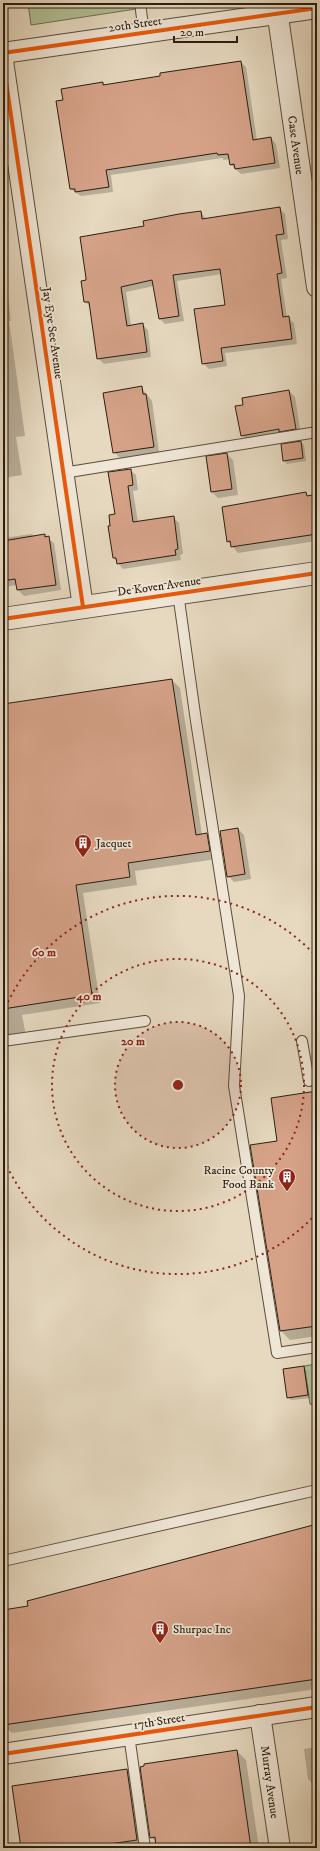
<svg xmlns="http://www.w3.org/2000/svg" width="320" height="1851" viewBox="0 0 320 1851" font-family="'IM FELL DW Pica',serif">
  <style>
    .green { fill: #b0c096; stroke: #6d6f53 }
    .shadow { fill: #0003 }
    .building { fill: #d5a288; stroke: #2a1e10 }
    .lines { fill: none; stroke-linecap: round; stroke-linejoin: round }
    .service-casing { stroke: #594d3c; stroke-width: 12 }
    .minor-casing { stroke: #594d3c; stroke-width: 22 }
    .tertiary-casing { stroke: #594d3c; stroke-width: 24 }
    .service { stroke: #efe6d6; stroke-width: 10 }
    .minor { stroke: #efe6d6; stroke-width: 20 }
    .tertiary { stroke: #efe6d6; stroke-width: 22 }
    .cycleway-casing { stroke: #efe6d6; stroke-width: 6 }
    .cycleway { stroke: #e8590c; stroke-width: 4 }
    .ring { fill: none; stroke: #8f2418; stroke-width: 2; stroke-dasharray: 2 4 }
    .labels { text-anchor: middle; stroke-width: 3.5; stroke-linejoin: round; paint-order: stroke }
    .street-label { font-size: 12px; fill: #2a1e10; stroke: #efe6d6 }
    .poi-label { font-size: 12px; fill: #2a1e10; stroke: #efe6d6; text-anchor: start }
    .centre { fill: #8f2418; stroke: #efe6d6; stroke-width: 2 }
    .ring-label { font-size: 12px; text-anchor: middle; font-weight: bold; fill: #8f2418; stroke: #efe6d6; stroke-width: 3.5; stroke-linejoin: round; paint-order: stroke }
  </style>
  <rect width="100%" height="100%" fill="#e6d9c0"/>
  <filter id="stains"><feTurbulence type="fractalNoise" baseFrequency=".005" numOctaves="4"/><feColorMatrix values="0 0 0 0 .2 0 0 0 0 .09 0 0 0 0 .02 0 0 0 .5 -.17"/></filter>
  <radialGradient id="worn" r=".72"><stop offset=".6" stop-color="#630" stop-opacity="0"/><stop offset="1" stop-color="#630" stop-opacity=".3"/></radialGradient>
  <g class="green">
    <polygon points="28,3 135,3 136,9 31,25"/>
    <polygon points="317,1364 317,1406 310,1404 304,1366"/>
  </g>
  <g class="shadow">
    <polygon points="190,3 202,3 192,5"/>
    <polygon points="241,62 246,67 257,140 271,138 276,144 280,168 241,174 231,165 230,159 224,160 222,158 111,175 113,192 81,196 71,189 64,101 102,83 105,86"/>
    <polygon points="279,208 285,214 288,239 281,240 287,278 281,279 287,317 294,323 297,344 225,353 227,366 209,369 203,363 227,306 222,274 177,281 184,321 165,324 160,319 154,286 126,292 131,326 142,324 148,330 151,357 104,364 98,358 90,307 85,301 86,281 145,227 201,212 206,219"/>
    <polygon points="3,287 4,294 8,297 11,321 9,321 25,436 16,437 22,475 3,478"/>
    <polygon points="141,387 152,401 159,452 120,458 114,452"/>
    <polygon points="289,391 295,397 301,435 248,441 242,435 244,405"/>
    <polygon points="301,442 304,445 306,461 287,464 284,461 282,445"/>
    <polygon points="227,454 233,460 238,495 218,498 212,492 207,457"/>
    <polygon points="130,470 136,475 138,490 133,491 138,522 173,517 179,523 183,554 180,555 181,560 123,569 114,558 111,526"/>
    <polygon points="306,493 309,496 317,495 317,541 238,553 228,541"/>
    <polygon points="32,534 34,537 44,535 54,543 61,590 24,596 18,590 17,585 3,587 3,537 3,538"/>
    <polygon points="172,680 180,688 202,835 207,834 215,842 217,859 135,871 137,885 83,893 100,1003 22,1015 26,1036 3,1040 3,705"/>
    <polygon points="238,829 244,835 251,879 234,882 228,876"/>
    <polygon points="317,1092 317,1336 290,1340 281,1331 278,1142"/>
    <polygon points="303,1367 306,1370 310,1398 291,1400 288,1397"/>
    <polygon points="317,1525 317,1689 12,1733 3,1725 3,1611 29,1607"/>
    <polygon points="317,1747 317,1785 314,1785 308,1779 304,1749"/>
    <polygon points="237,1751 246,1760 259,1848 157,1848 157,1843 151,1837"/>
    <polygon points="127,1770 135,1778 141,1848 22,1848"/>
  </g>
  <g class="building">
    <polygon points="241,61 253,140 271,137 275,163 235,169 234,164 230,165 228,154 218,155 217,153 106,170 109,187 75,192 75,189 70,189 56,101 63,100 61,89 103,82 103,85 160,76 160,73"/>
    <polygon points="280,207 284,234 276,235 282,273 277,274 283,317 289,316 292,339 221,348 223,361 202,364 194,309 225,305 220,269 173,275 179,316 159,319 152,280 121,287 127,326 143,323 147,352 97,359 89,302 84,302 81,281 86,280 86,278 80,237 144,226 143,221 179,214 201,211 202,219"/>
    <polygon points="142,386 143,394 146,394 154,447 113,453 103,393"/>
    <polygon points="289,390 296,429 279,432 279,429 241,436 235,406 243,405 242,398"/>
    <polygon points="301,441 303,458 283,461 281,444"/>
    <polygon points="227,453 232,489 211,492 206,456"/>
    <polygon points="131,469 133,485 128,486 133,522 174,516 178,549 175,550 176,555 117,564 116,558 113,558 108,526 110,526 109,515 115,514 108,472"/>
    <polygon points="306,492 307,496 317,494 317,534 231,547 230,541 227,542 222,507"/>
    <polygon points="45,534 45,537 49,536 56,585 17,590 15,579 3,581 3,541"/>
    <polygon points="172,679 196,835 207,833 210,851 128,863 130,877 76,885 92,995 3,1009 3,704"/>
    <polygon points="238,828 245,874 227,877 220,831"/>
    <polygon points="317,1091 317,1326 280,1331 250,1145 277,1141 271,1098"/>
    <polygon points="304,1366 308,1395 287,1398 283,1369"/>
    <polygon points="317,1524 317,1679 3,1725 3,1610 28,1606 27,1601"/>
    <polygon points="237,1750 251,1848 156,1848 155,1837 150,1838 140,1767 144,1766 144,1764"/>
    <polygon points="127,1769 137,1840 89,1847 89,1844 62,1848 21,1848 12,1786"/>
  </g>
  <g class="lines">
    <defs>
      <g id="service">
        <polyline points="140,3 144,33"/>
        <polyline points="63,473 317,432"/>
        <polyline points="178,593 196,721 239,996 234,1086 277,1353 317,1347"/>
        <polyline points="3,1041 145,1021"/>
        <polyline points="302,1041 309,1081"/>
        <polyline points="3,1561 317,1490"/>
        <polyline points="129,1735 145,1848"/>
      </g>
      <g id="minor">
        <polyline points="276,3 317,287"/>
        <polyline points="3,53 317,8"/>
        <polyline points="3,61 83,607"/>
        <polyline points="260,1715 280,1848"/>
        <polyline points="3,1754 317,1707"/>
      </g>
      <polyline id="tertiary" points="3,619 317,573"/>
    </defs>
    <use href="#service" class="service-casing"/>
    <use href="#minor" class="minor-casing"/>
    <use href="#tertiary" class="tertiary-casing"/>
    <use href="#service" class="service"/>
    <use href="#minor" class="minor"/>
    <use href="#tertiary" class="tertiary"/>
    <defs>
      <g id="cycleway">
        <polyline points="3,53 317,8"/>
        <polyline points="3,61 83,607"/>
        <polyline points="3,619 317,573"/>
        <polyline points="3,1754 317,1707"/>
      </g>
    </defs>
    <use href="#cycleway" class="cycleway-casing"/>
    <use href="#cycleway" class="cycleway"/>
  </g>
  <circle cx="178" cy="1085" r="63" fill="#8f2418" fill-opacity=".12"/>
  <g class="ring">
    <circle cx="178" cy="1085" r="63"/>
    <circle cx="178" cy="1085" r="126"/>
    <path d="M316 1214A189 189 0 0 1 3 1157M3 1013A189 189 0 0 1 316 956"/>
  </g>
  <defs>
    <symbol id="building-pin" viewBox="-11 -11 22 30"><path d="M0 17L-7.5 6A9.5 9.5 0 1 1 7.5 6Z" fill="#8f2418" stroke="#efe6d6"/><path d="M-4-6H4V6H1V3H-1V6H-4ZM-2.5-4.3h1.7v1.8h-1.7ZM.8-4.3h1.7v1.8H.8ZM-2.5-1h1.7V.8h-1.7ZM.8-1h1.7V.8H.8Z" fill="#fff"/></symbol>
  </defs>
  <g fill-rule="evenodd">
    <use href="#building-pin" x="73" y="833" width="20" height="27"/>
    <use href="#building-pin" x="277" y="1167" width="20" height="27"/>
    <use href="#building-pin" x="150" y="1619" width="20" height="27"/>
  </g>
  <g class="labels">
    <g class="street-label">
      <text transform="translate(135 24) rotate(-8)" y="4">20th Street</text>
      <text transform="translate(296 145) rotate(82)" y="4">Case Avenue</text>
      <text transform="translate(53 333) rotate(82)" y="4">Jay Eye See Avenue</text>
      <text transform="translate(159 586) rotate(-8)" y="4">De Koven Avenue</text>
      <text transform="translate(159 1721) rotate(-9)" y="4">17th Street</text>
      <text transform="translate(270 1782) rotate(82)" y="4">Murray Avenue</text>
    </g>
    <g class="poi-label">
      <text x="96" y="847">Jacquet</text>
      <text x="274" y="1174" text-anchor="end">Racine County<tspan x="274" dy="14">Food Bank</tspan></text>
      <text x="173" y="1633">Shurpac Inc</text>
    </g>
  </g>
  <circle cx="178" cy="1085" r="6" class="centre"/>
  <g class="ring-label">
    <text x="44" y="956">60 m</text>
    <text x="89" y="1000">40 m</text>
    <text x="133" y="1045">20 m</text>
  </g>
  <rect width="320" height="1851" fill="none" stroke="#e6d9c0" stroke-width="16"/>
  <rect x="4" y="4" width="312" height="1843" fill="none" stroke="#2a1e10" stroke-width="2"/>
  <rect x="8" y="8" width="304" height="1835" fill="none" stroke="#2a1e10"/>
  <path d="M174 36v6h63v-6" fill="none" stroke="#2a1e10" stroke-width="2"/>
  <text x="180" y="36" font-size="12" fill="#2a1e10" stroke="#efe6d6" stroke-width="3" paint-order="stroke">20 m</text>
  <rect width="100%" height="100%" filter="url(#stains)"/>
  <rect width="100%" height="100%" fill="url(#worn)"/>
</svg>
